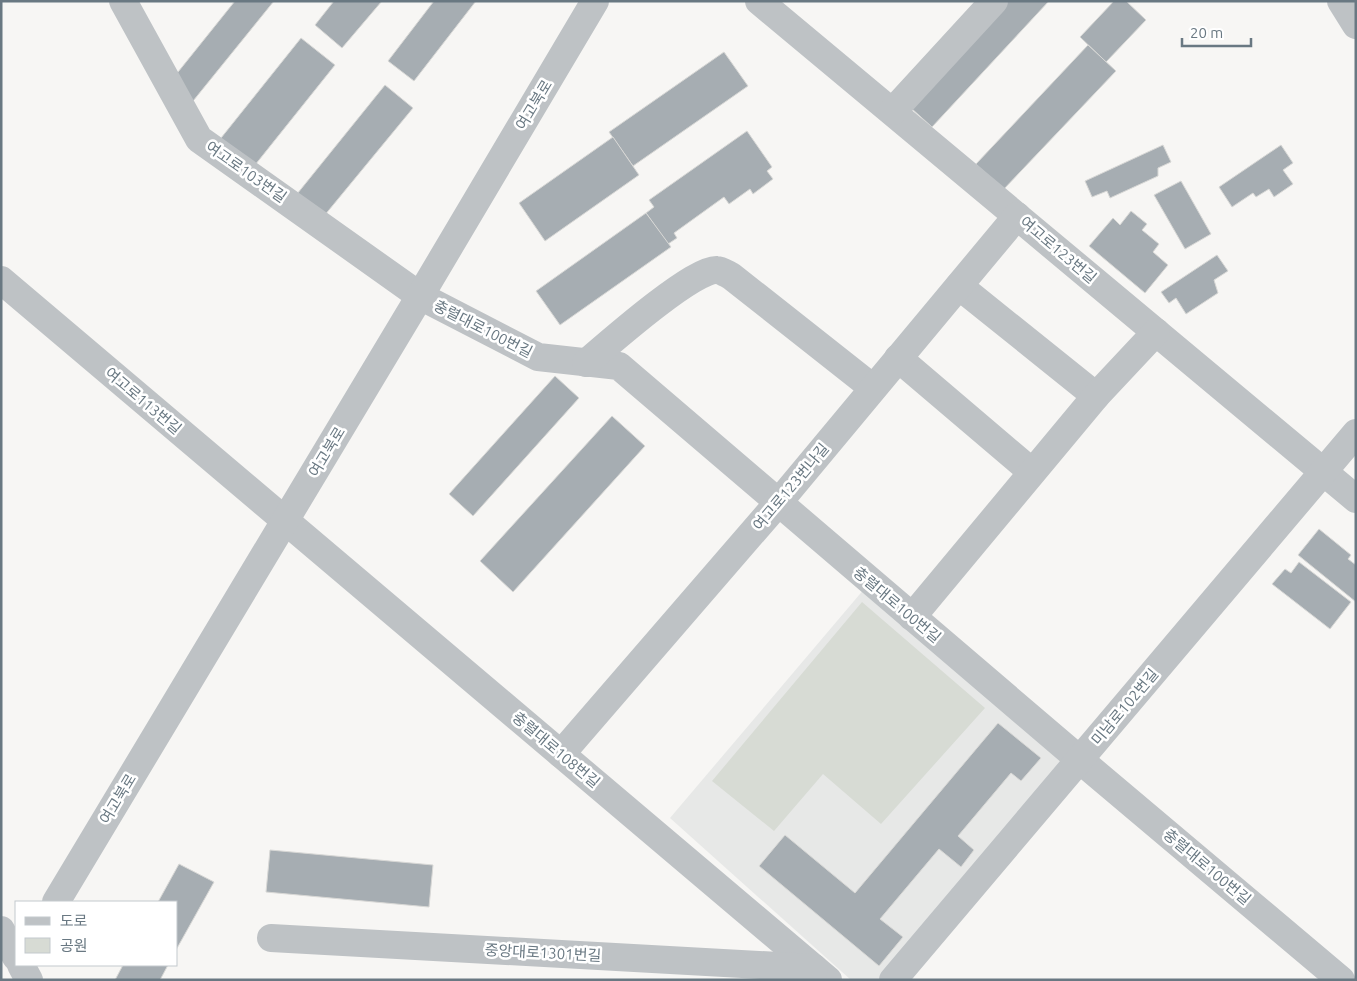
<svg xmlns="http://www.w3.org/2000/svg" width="1357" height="981" viewBox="0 0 1357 981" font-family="Ubuntu,'Noto Sans KR',sans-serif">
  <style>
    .built { fill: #e7e8e7 }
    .green { fill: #d7dbd4 }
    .building { fill: #a6adb2; stroke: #d8d8d6 }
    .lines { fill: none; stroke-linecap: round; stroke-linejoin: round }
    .minor { stroke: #bec2c5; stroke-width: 28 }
    .labels { text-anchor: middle; stroke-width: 5; stroke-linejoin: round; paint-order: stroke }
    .street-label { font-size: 15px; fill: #697882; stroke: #fff }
  </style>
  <rect width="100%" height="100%" fill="#f7f6f4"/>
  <polygon class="built" points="865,588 1065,762 879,980 851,980 670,818"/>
  <polygon class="green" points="862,602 985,708 881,824 823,774 774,831 712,781"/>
  <g class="building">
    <polygon points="235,1 274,1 189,106 166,87"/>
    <polygon points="334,1 382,1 342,48 315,25"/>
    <polygon points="434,1 476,1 414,81 388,61"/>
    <polygon points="991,1 1049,1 932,127 901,99"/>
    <polygon points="1114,1 1126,1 1146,20 1106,62 1080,37"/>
    <polygon points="301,38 335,65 251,170 217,143"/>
    <polygon points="1088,45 1116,71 1003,190 976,164"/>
    <polygon points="724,52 748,86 633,166 609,132"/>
    <polygon points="385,85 413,108 324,216 297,194"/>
    <polygon points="747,131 772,167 767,171 773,179 753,194 750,189 729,204 724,197 674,233 677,238 668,244 646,213 654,207 649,200"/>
    <polygon points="613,137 639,175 545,241 519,203"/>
    <polygon points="1163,145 1171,162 1158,168 1158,176 1110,198 1107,191 1092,197 1085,181"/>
    <polygon points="1281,145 1293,163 1283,170 1293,184 1274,197 1269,189 1256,197 1253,193 1232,207 1219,187"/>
    <polygon points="1181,181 1211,234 1185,249 1154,195"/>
    <polygon points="1131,211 1147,224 1142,230 1159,244 1153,252 1168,265 1145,293 1089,246 1113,218 1120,225"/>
    <polygon points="646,213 671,247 560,325 536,291"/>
    <polygon points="1217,255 1228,271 1214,280 1218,293 1186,314 1176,298 1169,303 1161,292"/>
    <polygon points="555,376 579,398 473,516 449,494"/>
    <polygon points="612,416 645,446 513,592 480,561"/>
    <polygon points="1319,529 1351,555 1348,559 1356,565 1356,602 1298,555"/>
    <polygon points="1299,562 1351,602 1330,629 1272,584 1285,569 1291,573"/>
    <polygon points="998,723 1041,758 1021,781 1011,773 958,836 974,850 961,867 939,849 880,919 903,937 879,966 759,866 785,835 855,893"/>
    <polygon points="270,850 433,865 429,907 266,892"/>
    <polygon points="179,864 214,882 176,950 176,902 158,902"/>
    <polygon points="123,965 168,965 160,980 115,980"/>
  </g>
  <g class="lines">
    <g class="minor">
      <polyline points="123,1 199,139 420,296 538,357 619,366 1080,760 1341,980"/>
      <polyline points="759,1 1356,499"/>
      <polyline points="1341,1 1356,25"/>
      <polyline points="893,111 994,1"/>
      <polyline points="1,280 828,980"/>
      <polyline points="959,286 1096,396"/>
      <polyline points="898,358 1032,472"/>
      <path d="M586 363C607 345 694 268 717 270 721 270 727 274 731 276L873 388"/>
      <polyline points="912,617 1096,396 1156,332"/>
      <polyline points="561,754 778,503 1017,216"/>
      <polyline points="56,902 420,296 595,1"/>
      <polyline points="1,930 16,957"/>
      <polyline points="271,938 814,968 813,973"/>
      <polyline points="21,965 29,980"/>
      <polyline points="893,980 1356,433"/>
    </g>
  </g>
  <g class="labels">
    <g class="street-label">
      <text transform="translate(534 105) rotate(-59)" y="5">여고북로</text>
      <text transform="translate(246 172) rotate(35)" y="5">여고로103번길</text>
      <text transform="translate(1058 250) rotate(40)" y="5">여고로123번길</text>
      <text transform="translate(483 329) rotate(27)" y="5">충렬대로100번길</text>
      <text transform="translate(143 401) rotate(40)" y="5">여고로113번길</text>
      <text transform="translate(327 452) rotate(-59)" y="5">여고북로</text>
      <text transform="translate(791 487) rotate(-50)" y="5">여고로123번나길</text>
      <text transform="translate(897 605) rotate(40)" y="5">충렬대로100번길</text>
      <text transform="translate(1125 707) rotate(-50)" y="5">미남로102번길</text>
      <text transform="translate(556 750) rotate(40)" y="5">충렬대로108번길</text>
      <text transform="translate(118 799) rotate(-59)" y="5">여고북로</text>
      <text transform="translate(1207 867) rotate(40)" y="5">충렬대로100번길</text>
      <text transform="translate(543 953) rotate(3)" y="5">중앙대로1301번길</text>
    </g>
  </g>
  <rect width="1357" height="981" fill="none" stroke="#697882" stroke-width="5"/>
  <rect x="15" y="901" width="162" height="65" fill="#ffffff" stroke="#c3c9cd"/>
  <rect x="25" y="917" width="25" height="8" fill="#bec2c5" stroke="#c3c9cd"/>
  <text x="60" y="926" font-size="15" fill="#697882">도로</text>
  <rect x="25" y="938" width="25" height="15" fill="#d7dbd4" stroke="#c3c9cd"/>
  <text x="60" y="951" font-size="15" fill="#697882">공원</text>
  <path d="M1182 38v8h69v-8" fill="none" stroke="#697882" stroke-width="2.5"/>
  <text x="1190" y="38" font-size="15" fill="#697882" stroke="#ffffff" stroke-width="4" paint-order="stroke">20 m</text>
</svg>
